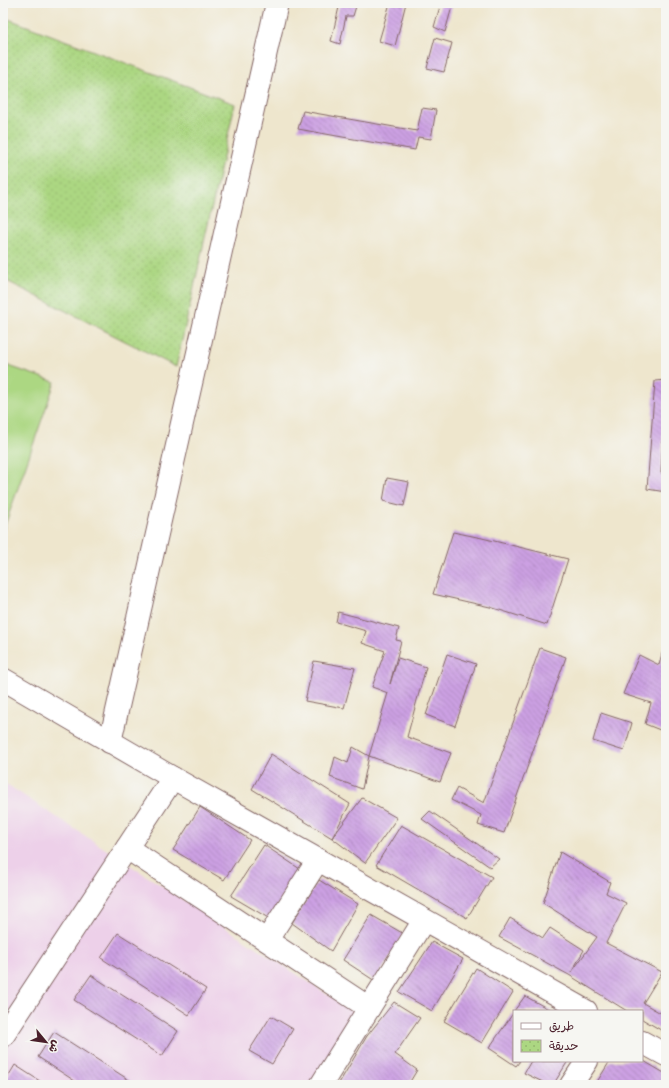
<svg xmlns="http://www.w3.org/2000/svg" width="669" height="1088" viewBox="0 0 669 1088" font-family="'Patrick Hand','Playpen Sans Arabic',sans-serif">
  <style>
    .built { fill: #edd0e9 }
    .grass { fill: #acd782; stroke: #7b7b56 }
    .park { fill: url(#park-dots); stroke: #7b7b56 }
    .building { fill: url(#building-back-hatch) }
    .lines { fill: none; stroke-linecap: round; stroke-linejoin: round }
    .minor-casing { stroke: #836564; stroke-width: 24 }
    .minor { stroke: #fff; stroke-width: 22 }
  </style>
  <defs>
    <pattern id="park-dots" width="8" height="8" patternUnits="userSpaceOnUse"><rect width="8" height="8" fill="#acd782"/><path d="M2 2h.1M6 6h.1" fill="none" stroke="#96b870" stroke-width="1.8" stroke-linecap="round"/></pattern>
    <pattern id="building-back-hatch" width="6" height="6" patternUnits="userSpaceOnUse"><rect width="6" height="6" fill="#cca0e3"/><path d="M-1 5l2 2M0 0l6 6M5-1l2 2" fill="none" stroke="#a882b8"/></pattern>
  </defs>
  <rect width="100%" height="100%" fill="#f6f6f2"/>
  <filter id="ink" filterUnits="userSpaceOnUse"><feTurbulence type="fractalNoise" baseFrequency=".025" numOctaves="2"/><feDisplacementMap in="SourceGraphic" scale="8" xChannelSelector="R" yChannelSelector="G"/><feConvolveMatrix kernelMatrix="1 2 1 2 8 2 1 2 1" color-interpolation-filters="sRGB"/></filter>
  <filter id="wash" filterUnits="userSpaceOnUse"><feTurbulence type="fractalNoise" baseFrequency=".012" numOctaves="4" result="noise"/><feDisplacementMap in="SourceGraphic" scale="16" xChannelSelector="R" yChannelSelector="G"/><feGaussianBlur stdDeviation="0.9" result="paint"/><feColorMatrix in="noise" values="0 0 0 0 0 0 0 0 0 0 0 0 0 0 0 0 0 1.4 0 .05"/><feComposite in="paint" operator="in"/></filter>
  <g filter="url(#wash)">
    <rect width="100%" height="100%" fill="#eee6cd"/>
    <polygon class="built" points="3,782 356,1013 310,1085 3,1085"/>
    <polygon class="grass" points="3,364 55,382 3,531"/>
    <polygon class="park" points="3,17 235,104 176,367 3,279"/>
    <g id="blocks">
      <g class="building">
        <polygon points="340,3 357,3 353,16 346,16 340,44 331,41"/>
        <polygon points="390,3 406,3 395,46 379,41"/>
        <polygon points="441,3 453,3 445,32 434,27"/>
        <polygon points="435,38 452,43 444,72 427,68"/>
        <polygon points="422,108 436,110 431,139 418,137 415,150 298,129 303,111 417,131"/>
        <polygon points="666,380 661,473 666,474 666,492 647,489 655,381"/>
        <polygon points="387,478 409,482 404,506 383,501"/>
        <polygon points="453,532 482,538 568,559 547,625 490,607 433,594"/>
        <polygon points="338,612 399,628 396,640 401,641 390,684 398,658 426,667 407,737 451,753 440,782 369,756 362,789 330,777 335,757 348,763 353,747 369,756 388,693 372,687 385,651 362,643 366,631 336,622"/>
        <polygon points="540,648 566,657 504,833 478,825 481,815 451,800 457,788 484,803"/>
        <polygon points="663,650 666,650 665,732 645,724 651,703 623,694 639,655 659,665"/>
        <polygon points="447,654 476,664 455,726 426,715"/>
        <polygon points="314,661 355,668 344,708 305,701"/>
        <polygon points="601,713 632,723 624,751 593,741"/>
        <polygon points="271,754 350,804 332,838 362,798 397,818 365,863 332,838 252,789"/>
        <polygon points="200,807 250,840 224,880 173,850"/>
        <polygon points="430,811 499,859 490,867 422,819"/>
        <polygon points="401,825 492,877 467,918 376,865"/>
        <polygon points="264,845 300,869 270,919 231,896"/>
        <polygon points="560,852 610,882 606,893 626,903 606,943 662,972 643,1003 666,1016 666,1033 642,1019 642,1011 627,1011 569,975 499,937 510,918 543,938 550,928 584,950 571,973 597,937 543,903"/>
        <polygon points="319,880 358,904 331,951 292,923"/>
        <polygon points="371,915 404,934 375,981 343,960"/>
        <polygon points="118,933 206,989 189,1015 101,958"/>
        <polygon points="432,942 463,959 432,1011 399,992"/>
        <polygon points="476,968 513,992 482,1043 444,1021"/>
        <polygon points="91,975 178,1031 162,1056 74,1000"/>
        <polygon points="525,996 552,1011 514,1011"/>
        <polygon points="394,1002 420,1018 395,1054 417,1070 408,1085 338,1085 367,1036"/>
        <polygon points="514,1012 514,1061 520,1061 516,1066 489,1048"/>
        <polygon points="271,1016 293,1029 272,1064 249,1051"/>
        <polygon points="54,1032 137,1085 81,1085 38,1057"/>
        <polygon points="642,1060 666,1074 666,1085 595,1085 610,1061"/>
        <polygon points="531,1061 568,1061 553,1085 549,1085 524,1073"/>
        <polygon points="15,1065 46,1085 3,1085"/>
      </g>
    </g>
  </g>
  <g filter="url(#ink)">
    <use href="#blocks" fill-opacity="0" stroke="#836564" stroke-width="1"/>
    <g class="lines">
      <defs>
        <g id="minor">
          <polyline points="3,679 173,778 586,1011"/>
          <polyline points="110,742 277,3"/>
          <polyline points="127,848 369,1008"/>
          <polyline points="267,940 318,860"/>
          <polyline points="3,1036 173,778"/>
          <polyline points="642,1042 666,1055"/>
          <polyline points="321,1085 424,920"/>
          <polyline points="571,1085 587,1061"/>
        </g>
      </defs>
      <use href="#minor" class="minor-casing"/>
      <use href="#minor" class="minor"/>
    </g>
  </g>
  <rect width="669" height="1088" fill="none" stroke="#f6f6f2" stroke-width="16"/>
  <rect x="513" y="1010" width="130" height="52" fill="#f6f6f2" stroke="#b1a0a2"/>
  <rect x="521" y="1023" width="20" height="6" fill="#ffffff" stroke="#b1a0a2"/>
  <text x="549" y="1030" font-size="12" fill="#4a1f2b">طريق</text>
  <rect x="521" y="1040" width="20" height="12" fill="url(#park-dots)" stroke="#b1a0a2"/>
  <text x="549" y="1050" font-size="12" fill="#4a1f2b">حديقة</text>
  <g transform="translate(46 1042) rotate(119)" stroke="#f6f6f2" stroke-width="3" paint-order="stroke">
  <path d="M0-3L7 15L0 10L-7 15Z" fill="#4a1f2b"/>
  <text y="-6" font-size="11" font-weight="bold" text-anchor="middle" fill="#4a1f2b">ش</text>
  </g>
</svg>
